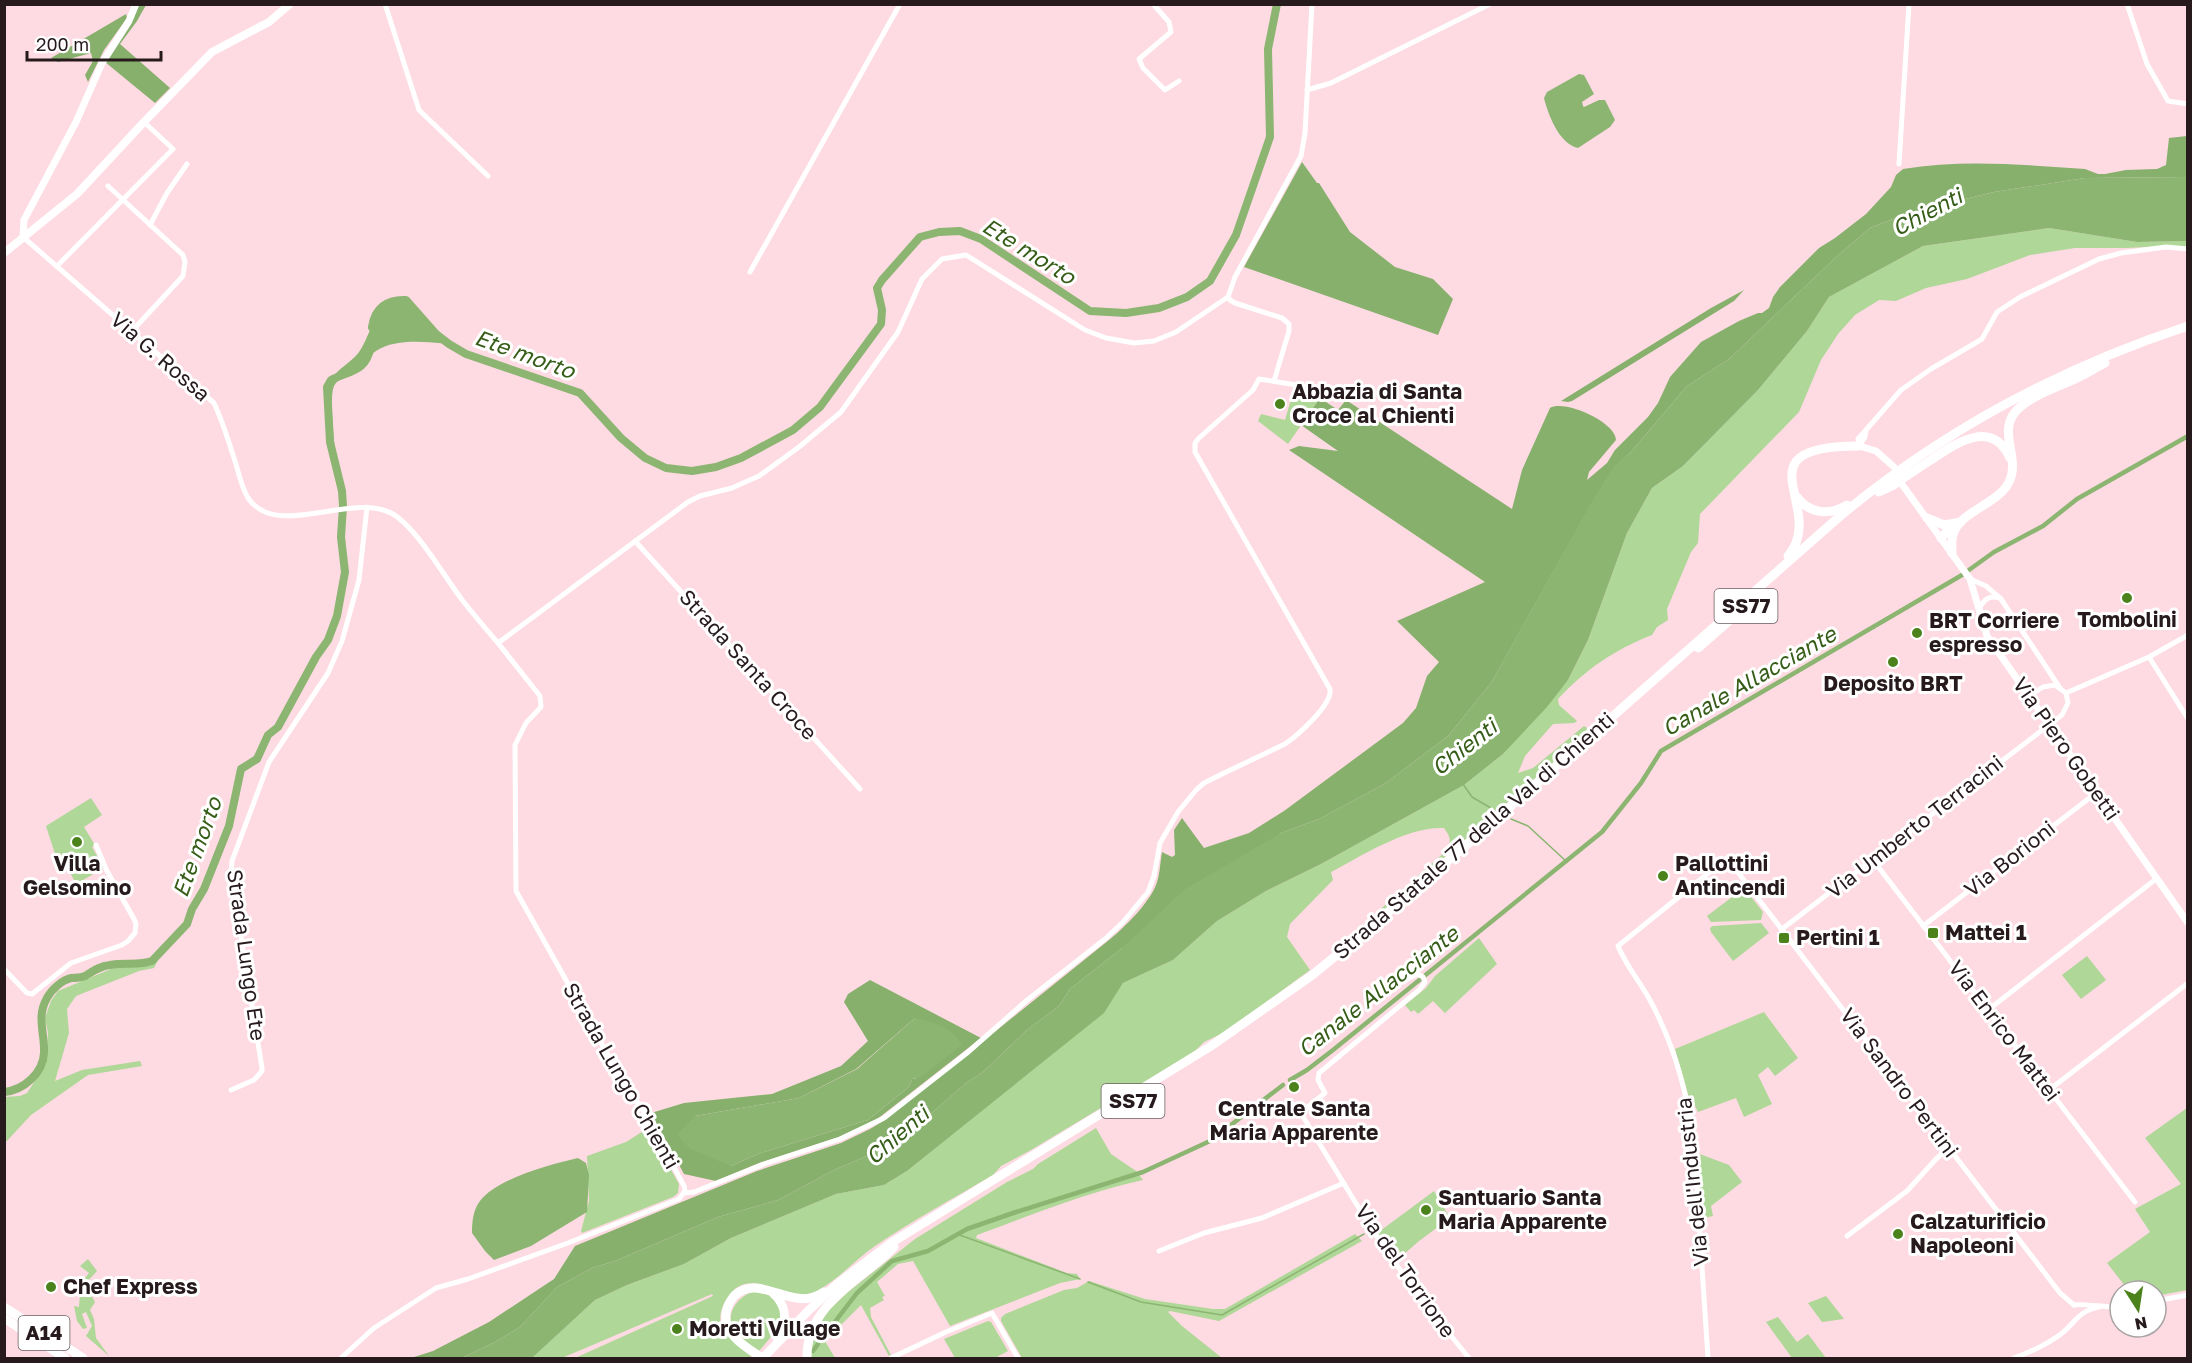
<svg xmlns="http://www.w3.org/2000/svg" width="2192" height="1363" viewBox="0 0 2192 1363" font-family="'Golos Text',sans-serif">
  <style>
    .green { fill: #afd797 }
    .forest { fill: #86b06c; fill-rule: evenodd }
    .water { fill: #8bb571 }
    .lines { fill: none; stroke-linecap: round; stroke-linejoin: round }
    .stream { stroke: #8bb571; stroke-width: 1.5 }
    .canal { stroke: #8bb571; stroke-width: 4.5 }
    .river { stroke: #8bb571; stroke-width: 8 }
    .minor { stroke: #fff; stroke-width: 5 }
    .tertiary { stroke: #fff; stroke-width: 7 }
    .secondary { stroke: #fff; stroke-width: 8 }
    .trunk { stroke: #fff; stroke-width: 9 }
    .motorway { stroke: #fff; stroke-width: 9 }
    .poi-dot { fill: #4b821b; stroke: #fff; stroke-width: 2 }
    .labels { text-anchor: middle; stroke-width: 6; stroke-linejoin: round; paint-order: stroke }
    .shield { fill: #fff; stroke: #675f61; stroke-width: 1.5 }
    .shield-label { font-size: 20px; font-weight: bold; fill: #261a1d }
    .street-label { font-size: 21px; fill: #261a1d; stroke: #fff }
    .poi-label { font-size: 21px; font-weight: bold; fill: #261a1d; stroke: #fff; text-anchor: start }
    .water-label { font-size: 22px; font-style: italic; fill: #365d18; stroke: #fff }
  </style>
  <rect width="100%" height="100%" fill="#fedae2"/>
  <g class="green">
    <path d="M2049 228 2137 242 2187 241V247L2165 246 2127 248H2075L2030 255 1967 279 1926 288 1896 301 1879 300 1855 315 1838 334 1821 360 1799 412 1700 514 1698 543 1691 552 1667 609 1668 620 1657 627 1652 635C1614 650 1586 669 1558 699L1559 705 1577 721 1574 723 1553 724 1525 756 1518 773 1533 768 1584 726 1590 730 1371 922 1375 914 1445 852C1452 841 1451 838 1444 828 1408 826 1363 855 1331 872L1333 880 1290 924 1287 937 1310 970 1225 1032 1204 1042 1194 1052 1031 1150 1001 1166 993 1175C954 1198 913 1220 875 1246 855 1260 839 1279 817 1291 787 1306 749 1260 726 1300 708 1330 737 1342 753 1358H575L713 1296 712 1294 562 1358H532L595 1300 627 1285 684 1264 731 1238 836 1194 884 1185 907 1171 1103 1013 1123 983 1173 960 1217 921 1266 891 1321 864 1464 785 1503 754 1568 680 1588 640 1627 533 1652 488 1683 466 1758 390 1807 331 1829 297 1923 246Z"/>
    <polygon points="1300,388 1324,392 1288,444 1258,421 1261,414 1285,420 1292,396 1298,396"/>
    <polygon points="91,798 102,815 84,827 95,845 92,847 104,868 76,884 60,853 55,854 46,826"/>
    <polygon points="1744,888 1763,912 1761,920 1711,922 1707,916"/>
    <polygon points="1761,923 1769,933 1733,961 1711,932 1710,928 1713,926"/>
    <polygon points="1479,938 1497,964 1445,1013 1433,1001 1418,1014 1414,1010 1411,1012 1405,1005 1426,988 1435,976"/>
    <polygon points="2087,956 2106,980 2081,999 2062,975"/>
    <polygon points="159,958 154,968 139,971 76,996 67,1009 69,1033 55,1081 82,1070 140,1061 142,1066 88,1075 31,1115 5,1143 5,1097 20,1096 27,1093 41,1072 47,1054 48,1033 45,1018 51,1001 58,991 123,964 150,966"/>
    <polygon points="1764,1012 1798,1058 1775,1076 1768,1067 1758,1075 1772,1104 1744,1117 1736,1098 1698,1112 1694,1104 1691,1105 1675,1049"/>
    <polygon points="2187,1108 2187,1290 2156,1296 2156,1291 2129,1291 2107,1263 2150,1232 2135,1209 2181,1184 2145,1138"/>
    <polygon points="648,1128 679,1184 678,1193 673,1197 582,1233 581,1231 589,1201 587,1156 626,1142"/>
    <path d="M1096 1128 1111 1154 1136 1171 1143 1180C1087 1192 1032 1215 977 1235L976 1238 1067 1273 1077 1274 1080 1279 1060 1283 950 1326 913 1261 898 1264 877 1282 885 1296 882 1297 884 1300 870 1308 871 1317 891 1355 889 1356 861 1305 825 1341 835 1358H811L812 1339 816 1330 827 1312 848 1292 915 1239 1007 1182 1033 1169 1038 1164Z"/>
    <polygon points="1697,1153 1729,1165 1742,1182 1711,1206 1713,1216 1704,1218 1702,1217"/>
    <polygon points="1434,1191 1450,1218 1419,1241 1395,1262 1376,1234"/>
    <polygon points="1355,1234 1362,1241 1219,1321 1170,1311 1168,1312 1182,1326 1222,1358 1022,1358 1001,1321 1001,1318 1005,1314 1064,1290 1077,1288 1089,1281 1145,1299 1213,1309 1225,1309"/>
    <polygon points="88,1259 97,1271 85,1284 95,1302 90,1310 94,1319 96,1338 109,1356 86,1336 92,1326 86,1312 82,1314 87,1328 83,1329 77,1321 74,1306 79,1307 81,1283 89,1273 80,1266"/>
    <path d="M752 1292C775 1292 781 1304 782 1324L759 1351C753 1347 745 1343 739 1337 722 1321 733 1299 752 1292Z"/>
    <polygon points="1826,1296 1844,1319 1822,1322 1808,1303"/>
    <polygon points="1778,1317 1797,1342 1808,1334 1826,1358 1792,1358 1766,1322"/>
    <polygon points="988,1321 991,1322 1008,1351 995,1358 955,1358 944,1339"/>
  </g>
  <g class="forest">
    <polygon points="138,5 146,5 137,21 120,44 170,88 155,103 105,62"/>
    <polygon points="126,14 127,18 104,50 88,82 85,75 93,61 91,53 58,62 51,58"/>
    <path d="M2187 136V177L2085 178 1994 192 1908 213 1870 228 1835 258 1729 359 1687 386 1630 453 1615 466 1590 506 1491 683 1448 736 1386 783 1319 819 1281 833 1121 949 1070 989 1059 1006 1027 1030 983 1072 966 1083 897 1143 834 1170 778 1200 718 1217 615 1261 592 1268 557 1287 520 1327 497 1341 462 1358H411L433 1351 489 1322 554 1279 575 1246 757 1171 841 1143 870 1129 885 1120 1109 940C1125 927 1149 903 1156 885 1160 875 1160 863 1162 852L1172 857 1175 855 1174 830 1182 818 1204 848 1249 833 1284 811 1403 723 1416 708 1427 676 1439 662 1397 621 1485 582 1289 450 1299 446 1338 451 1301 425 1320 398 1338 410 1346 400 1512 509 1522 470 1550 408C1564 399 1616 422 1616 440L1589 472 1587 480 1607 463 1615 450 1648 417 1658 403 1670 377 1701 342 1739 321 1758 313H1762L1769 308 1773 297 1780 287 1819 248 1835 238 1866 214 1891 187 1896 175 1903 169C1963 159 2025 165 2085 169L2098 174H2105L2126 170 2157 169 2166 165 2169 138Z"/>
    <polygon points="1302,162 1317,183 1319,183 1350,232 1395,267 1433,279 1453,299 1438,335 1244,267"/>
    <polygon points="1744,290 1734,301 1572,401 1568,402 1561,401 1711,308"/>
    <path d="M870 980 981 1038 876 1120 842 1136 759 1163 716 1181 684 1174 651 1113 684 1103 772 1094 841 1066 868 1041 844 1002 848 994ZM915 1018 917 1078 912 1079 909 1087 868 1120 758 1154 731 1166 695 1116 799 1098 856 1069Z"/>
  </g>
  <g class="water">
    <path d="M1579 74 1584 75 1594 94 1582 102 1583 106 1584 107 1599 100H1605L1615 120 1610 127 1578 148C1559 144 1548 114 1544 98L1547 92Z"/>
    <polygon points="2187,177 2187,241 2137,242 2049,228 1923,246 1829,297 1807,331 1758,390 1683,466 1652,488 1627,533 1588,640 1568,680 1547,707 1503,754 1464,785 1321,864 1266,891 1217,921 1173,960 1123,983 1104,1013 907,1171 884,1185 836,1194 731,1238 684,1264 627,1285 595,1300 532,1358 462,1358 497,1341 520,1327 557,1287 592,1268 615,1261 718,1217 778,1200 834,1170 897,1143 966,1083 983,1072 1027,1030 1059,1006 1070,989 1121,949 1185,889 1281,833 1319,819 1386,783 1448,736 1491,683 1590,505 1615,465 1630,453 1687,386 1729,359 1835,258 1870,228 1908,213 1994,192 2085,178"/>
    <path d="M393 299 406 300 436 334 449 344C426 342 396 338 376 351 368 356 364 365 356 370 349 375 338 378 334 386 328 400 336 457 338 474 331 452 318 398 332 378 341 366 354 361 361 349 374 327 370 315 393 299Z"/>
    <path d="M915 1018C934 1023 952 1026 962 1045L921 1077 912 1079 909 1087 868 1120 758 1154 731 1166 690 1149 677 1135 695 1116 799 1098 857 1069Z"/>
    <path d="M578 1158 586 1163 589 1175 587 1212 531 1246 494 1260 485 1251 472 1233C472 1222 473 1210 480 1201 496 1179 551 1164 578 1158Z"/>
  </g>
  <g class="lines">
    <g class="stream">
      <polyline points="1463,784 1472,797 1496,811"/>
      <polyline points="1511,819 1528,826 1567,862"/>
      <polyline points="957,1234 1080,1279"/>
      <polyline points="1088,1282 1141,1302 1222,1315 1364,1234"/>
    </g>
    <g class="canal">
      <polyline points="1290,1080 1307,1070 1333,1050 1602,832 1641,783 1661,751 1962,575 1994,552 2043,526 2077,499 2188,436"/>
      <polyline points="821,1340 857,1293 892,1261 928,1251 967,1229 1016,1212 1143,1172 1210,1141 1283,1085"/>
      <polyline points="813,1351 818,1344"/>
    </g>
    <g class="river">
      <path d="M372 327C375 308 387 299 406 300L436 334 449 344 466 354 580 393 621 438 645 458 666 468 692 471 716 467 741 458 793 430 820 407 881 324 882 310 877 288 882 280 920 237 939 232 960 231 981 239 1090 311 1126 313 1159 308 1187 297 1210 281 1236 235 1270 137 1268 49 1277 4"/>
      <path d="M4 1092C24 1090 43 1073 44 1053 45 1033 36 1017 47 998 51 990 62 980 71 978 76 978 80 978 85 976 93 971 100 966 110 965 124 962 139 966 152 961L187 924 192 909 204 889 229 826 241 769 257 759 268 735 278 727 316 657 328 640 337 616 345 572 341 537 343 506 342 491 330 442 327 387 331 380C351 370 366 372 371 346"/>
    </g>
    <g class="minor">
      <polyline points="385,4 419,110 488,176"/>
      <polyline points="1153,4 1169,22 1171,32 1139,59 1143,68 1165,90 1179,81"/>
      <polyline points="2127,4 2147,64 2168,101 2188,104"/>
      <polyline points="1307,90 1331,83 1490,4"/>
      <polyline points="1899,164 1909,4"/>
      <polyline points="108,186 183,255 185,262 183,276 132,331"/>
      <polyline points="150,225 167,193 187,164"/>
      <path d="M23 237 214 403C223 422 229 443 236 464 239 475 242 488 248 498 276 540 350 492 391 513 416 526 445 578 463 601 474 615 486 629 498 643L688 502 700 496 732 488 759 476 799 447 841 412 898 332 922 279 942 259 966 255 1085 330 1106 338 1134 343 1154 341 1176 332 1228 297 1235 277 1301 156 1305 133 1312 4"/>
      <polyline points="57,266 173,149 144,122"/>
      <polyline points="750,272 900,4"/>
      <polyline points="1228,297 1230,300 1235,303 1282,318 1289,324 1289,331 1274,381"/>
      <polyline points="1859,446 1858,439 1901,390 1931,369 1977,342 1982,339 1997,312 2020,297 2099,259 2121,253 2166,247 2188,249"/>
      <polyline points="1859,446 1865,437 1866,430"/>
      <polyline points="635,541 860,789"/>
      <polyline points="1970,579 1986,586 2001,599 2060,688"/>
      <path d="M1979 608C1985 599 1989 595 2000 598"/>
      <polyline points="2149,657 2188,719"/>
      <polyline points="2066,693 2149,657 2188,635"/>
      <polyline points="1873,860 2135,1202"/>
      <polyline points="1923,926 2096,793"/>
      <polyline points="1782,929 2062,715 2068,703 2066,693 2055,685 2043,687 2029,696"/>
      <polyline points="4,969 27,993 32,994 71,963 122,945 128,941 135,933 136,924 134,919 107,871 96,845"/>
      <polyline points="1401,982 1418,974 1423,977 1425,982 1419,990 1319,1073 1318,1080 1325,1093 1303,1111 1302,1115 1371,1228 1417,1294 1469,1358"/>
      <polyline points="1988,1010 2156,879"/>
      <polyline points="231,1090 254,1080 262,1071 262,1068 231,875 232,861 269,762 328,673 342,641 359,580 367,507"/>
      <polyline points="2049,1090 2188,983"/>
      <path d="M685 1193 694 1192 764 1164 840 1139 884 1118 967 1053 1026 1001 1105 939 1123 922 1148 892 1154 876 1160 843 1178 812 1196 790 1204 783 1222 774 1285 744C1298 735 1333 704 1330 689L1195 452V443L1199 438 1253 390 1259 379 1303 386"/>
      <polyline points="1847,1236 1907,1191 1937,1158 1949,1148"/>
      <polyline points="1159,1251 1204,1233 1262,1218 1344,1183"/>
      <polyline points="2156,1301 2188,1295"/>
      <path d="M2074 1305C2081 1303 2109 1308 2120 1307"/>
      <polyline points="341,1358 374,1328 436,1288 468,1279 568,1243 679,1199 685,1191 684,1186 646,1115 617,1071 516,891 515,745 526,723 541,707 540,696 498,643"/>
      <polyline points="891,1358 946,1332 992,1313 1018,1358"/>
      <path d="M1708 1358 1694 1145C1688 1095 1675 1047 1651 1002 1641 983 1626 966 1618 946L1727 858 2060 1293 2074 1305"/>
      <path d="M2014 1358C2031 1352 2046 1345 2061 1334 2076 1322 2078 1311 2099 1307"/>
    </g>
    <g class="tertiary">
      <polyline points="23,237 24,220 76,122 102,63 129,21 136,4"/>
      <polyline points="1859,446 1876,451 1894,467"/>
      <polyline points="1901,483 1970,579 1987,636 2188,923"/>
    </g>
    <polyline class="secondary" points="4,253 77,194 144,122 212,52 269,22 290,4"/>
    <g class="trunk">
      <path d="M1879 492 1892 486C1905 477 1918 468 1931 460 1956 443 1992 418 2010 458"/>
      <path d="M1796 496C1809 514 1829 516 1847 505"/>
      <polyline points="1927,518 1944,525 1961,522"/>
      <polyline points="1941,538 1953,525"/>
      <path d="M1952 553C1952 547 1951 540 1953 535 1958 512 1999 504 2009 482 2021 459 1997 432 2016 411 2032 394 2060 387 2081 376 2089 372 2097 367 2105 363"/>
      <path d="M1788 556C1829 508 1735 446 1859 446"/>
      <polyline points="1698,648 1739,612"/>
      <path d="M773 1293C787 1306 788 1322 777 1337"/>
      <path d="M762 1358C746 1347 723 1335 726 1313 727 1307 730 1301 734 1296 753 1278 776 1296 797 1298 806 1300 816 1297 824 1292"/>
      <path d="M763 1358 807 1312 837 1284 891 1243 1211 1046 1311 976 1359 937 1478 835 1839 517C1942 431 2060 368 2188 326"/>
      <path d="M807 1358C806 1304 861 1281 894 1247"/>
    </g>
    <g class="motorway">
      <polyline points="4,1307 83,1358"/>
      <polyline points="4,1318 65,1358"/>
    </g>
  </g>
  <g class="poi-dot">
    <circle cx="1280" cy="404" r="6"/>
    <circle cx="2127" cy="598" r="6"/>
    <circle cx="1917" cy="633" r="6"/>
    <circle cx="1893" cy="662" r="6"/>
    <circle cx="77" cy="842" r="6"/>
    <circle cx="1663" cy="876" r="6"/>
    <rect x="1927" y="927" width="12" height="12" rx="3"/>
    <rect x="1778" y="932" width="12" height="12" rx="3"/>
    <circle cx="1294" cy="1087" r="6"/>
    <circle cx="1426" cy="1210" r="6"/>
    <circle cx="1898" cy="1234" r="6"/>
    <circle cx="51" cy="1287" r="6"/>
    <circle cx="677" cy="1329" r="6"/>
  </g>
  <g class="labels">
    <g class="shield">
      <rect x="1714.5" y="589" width="63" height="34" rx="4.5"/>
      <rect x="1101.5" y="1084" width="63" height="34" rx="4.5"/>
      <rect x="18.5" y="1316" width="51" height="34" rx="4.5"/>
    </g>
    <g class="shield-label">
      <text x="1746" y="613">SS77</text>
      <text x="1133" y="1108">SS77</text>
      <text x="44" y="1340">A14</text>
    </g>
    <g class="street-label">
      <text transform="translate(160 357) rotate(41)" y="7">Via G. Rossa</text>
      <text transform="translate(748 665) rotate(48)" y="7">Strada Santa Croce</text>
      <text transform="translate(2066 749) rotate(55)" y="7">Via Piero Gobetti</text>
      <text transform="translate(1915 827) rotate(-38)" y="7">Via Umberto Terracini</text>
      <text transform="translate(1474 836) rotate(-41)" y="7">Strada Statale 77 della Val di Chienti</text>
      <text transform="translate(2010 859) rotate(-38)" y="7">Via Borioni</text>
      <text transform="translate(246 955) rotate(82)" y="7">Strada Lungo Ete</text>
      <text transform="translate(2004 1031) rotate(53)" y="7">Via Enrico Mattei</text>
      <text transform="translate(621 1076) rotate(60)" y="7">Strada Lungo Chienti</text>
      <text transform="translate(1899 1083) rotate(53)" y="7">Via Sandro Pertini</text>
      <text transform="translate(1693 1182) rotate(-96)" y="7">Via dell'Industria</text>
      <text transform="translate(1405 1271) rotate(55)" y="7">Via del Torrione</text>
    </g>
    <g class="poi-label">
      <text x="1292" y="399">Abbazia di Santa<tspan x="1292" dy="24">Croce al Chienti</tspan></text>
      <text x="2127" y="627" text-anchor="middle">Tombolini</text>
      <text x="1929" y="628">BRT Corriere<tspan x="1929" dy="24">espresso</tspan></text>
      <text x="1893" y="691" text-anchor="middle">Deposito BRT</text>
      <text x="77" y="871" text-anchor="middle">Villa<tspan x="77" dy="24">Gelsomino</tspan></text>
      <text x="1675" y="871">Pallottini<tspan x="1675" dy="24">Antincendi</tspan></text>
      <text x="1945" y="940">Mattei 1</text>
      <text x="1796" y="945">Pertini 1</text>
      <text x="1294" y="1116" text-anchor="middle">Centrale Santa<tspan x="1294" dy="24">Maria Apparente</tspan></text>
      <text x="1438" y="1205">Santuario Santa<tspan x="1438" dy="24">Maria Apparente</tspan></text>
      <text x="1910" y="1229">Calzaturificio<tspan x="1910" dy="24">Napoleoni</tspan></text>
      <text x="63" y="1294">Chef Express</text>
      <text x="689" y="1336">Moretti Village</text>
    </g>
    <g class="water-label">
      <text transform="translate(1927 212) rotate(-28)" y="8">Chienti</text>
      <text transform="translate(1029 251) rotate(32)" y="8">Ete morto</text>
      <text transform="translate(525 354) rotate(20)" y="8">Ete morto</text>
      <text transform="translate(1749 681) rotate(-30)" y="8">Canale Allacciante</text>
      <text transform="translate(1464 747) rotate(-38)" y="8">Chienti</text>
      <text transform="translate(197 847) rotate(-70)" y="8">Ete morto</text>
      <text transform="translate(1378 991) rotate(-38)" y="8">Canale Allacciante</text>
      <text transform="translate(897 1135) rotate(-41)" y="8">Chienti</text>
    </g>
  </g>
  <rect width="2192" height="1363" fill="none" stroke="#261a1d" stroke-width="12"/>
  <g transform="translate(2138 1309) rotate(168)"><circle r="28" fill="#ffffff" stroke="#a8a3a5" stroke-width="1.5"/>
  <path d="M0-4.5L10 22L0 15L-10 22Z" fill="#4b821b"/>
  <text y="-9" font-size="16" font-weight="bold" text-anchor="middle" fill="#261a1d">N</text>
  </g>
  <path d="M27 51v9h134v-9" fill="none" stroke="#261a1d" stroke-width="3"/>
  <text x="36" y="51" font-size="18" fill="#261a1d" stroke="#ffffff" stroke-width="4.5" paint-order="stroke">200 m</text>
</svg>
